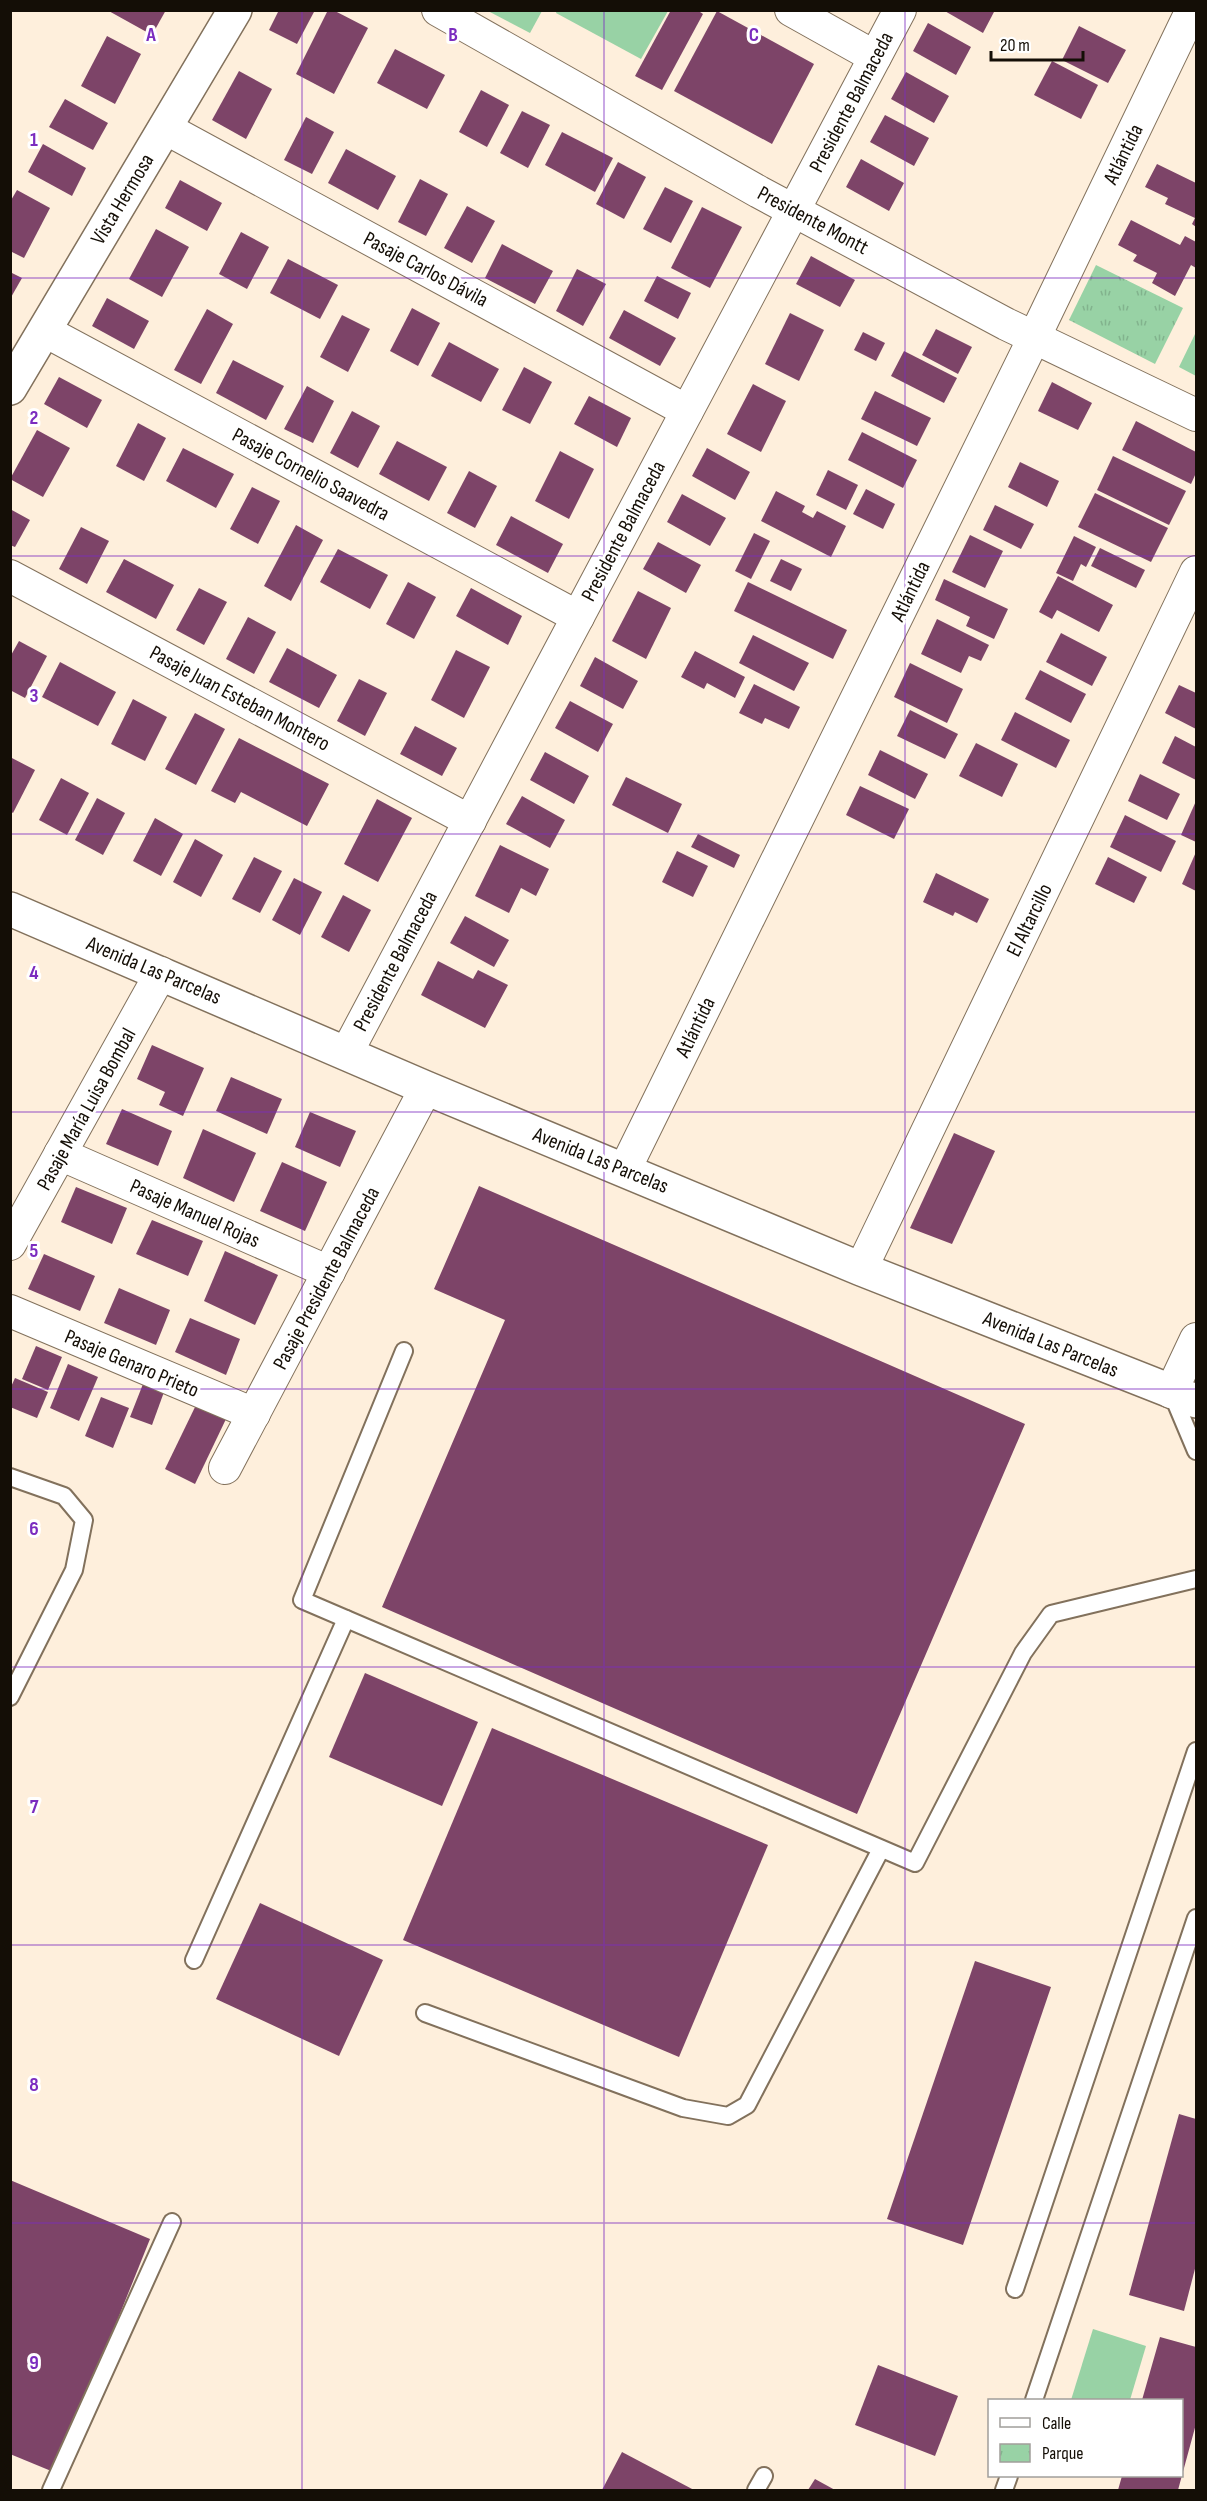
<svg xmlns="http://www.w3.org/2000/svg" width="1207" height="2501" viewBox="0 0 1207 2501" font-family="'Sofia Sans Condensed',sans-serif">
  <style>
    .grass { fill: #98d2a5 }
    .park { fill: url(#park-tufts) }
    .building { fill: #7d4468 }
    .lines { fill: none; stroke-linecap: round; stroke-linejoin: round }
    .lane-casing { stroke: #82715c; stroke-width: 20 }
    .street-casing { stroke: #82715c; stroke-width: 34 }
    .secondary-casing { stroke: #82715c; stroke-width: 36 }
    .lane { stroke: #fff; stroke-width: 16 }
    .street { stroke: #fff; stroke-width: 32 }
    .secondary { stroke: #fff; stroke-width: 33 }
    .grid { fill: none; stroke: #7b2cbf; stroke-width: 1.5; stroke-opacity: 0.55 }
    .labels { text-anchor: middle; stroke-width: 6; stroke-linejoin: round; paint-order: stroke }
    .street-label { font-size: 21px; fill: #140e06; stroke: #fff }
    .grid-label { font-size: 20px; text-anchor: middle; font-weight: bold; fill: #7b2cbf; stroke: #fff; stroke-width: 6; stroke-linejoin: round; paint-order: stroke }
  </style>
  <defs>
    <pattern id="park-tufts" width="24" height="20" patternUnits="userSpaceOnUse" patternTransform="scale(1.5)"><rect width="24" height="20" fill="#98d2a5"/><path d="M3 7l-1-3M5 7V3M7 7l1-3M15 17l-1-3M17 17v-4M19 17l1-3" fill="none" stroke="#82b38d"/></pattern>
  </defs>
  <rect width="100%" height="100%" fill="#feefdc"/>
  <g class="grass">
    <polygon points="557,10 668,10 668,11 641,59 556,13"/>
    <polygon points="488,11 542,11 530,33"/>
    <polygon points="1196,332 1196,376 1179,367"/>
    <polygon points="1093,2329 1146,2346 1130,2400 1071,2400"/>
  </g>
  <polygon class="park" points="1096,265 1183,308 1155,364 1069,320"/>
  <g class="building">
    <polygon points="107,10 166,10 152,35"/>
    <polygon points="279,10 315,10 297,44 269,30"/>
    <polygon points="328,10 333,10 368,28 334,94 296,74"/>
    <polygon points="671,10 697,10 703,14 662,90 635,76"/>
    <polygon points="943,10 995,10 983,33"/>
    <polygon points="717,11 814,64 772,144 674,91"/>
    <polygon points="928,23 971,47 956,75 913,51"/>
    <polygon points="1079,26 1126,50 1108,83 1062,60"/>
    <polygon points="107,36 141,54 115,104 81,86"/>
    <polygon points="395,49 445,75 427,109 377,83"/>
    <polygon points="1052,61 1098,85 1081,119 1034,95"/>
    <polygon points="239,71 272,89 246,139 212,120"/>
    <polygon points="906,72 949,96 934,123 891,99"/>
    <polygon points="481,90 509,105 487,147 459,132"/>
    <polygon points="65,99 108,123 93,150 49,127"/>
    <polygon points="522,111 550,125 528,168 500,153"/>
    <polygon points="885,115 929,138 914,166 870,142"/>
    <polygon points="306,117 334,132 312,174 284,160"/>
    <polygon points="562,132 613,158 595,192 545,165"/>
    <polygon points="43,144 86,168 72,196 28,172"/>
    <polygon points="346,149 396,176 378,210 328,183"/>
    <polygon points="861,159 904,183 889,211 846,187"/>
    <polygon points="618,162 646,177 624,219 596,204"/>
    <polygon points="1157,164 1196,183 1196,227 1192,224 1195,218 1165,204 1168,198 1145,187"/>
    <polygon points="420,179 448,194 426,236 398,222"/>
    <polygon points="180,180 222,203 207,231 165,208"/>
    <polygon points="665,187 693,201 671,243 643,229"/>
    <polygon points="17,190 50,208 24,258 10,251 10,202"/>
    <polygon points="467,206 495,221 472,263 444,248"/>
    <polygon points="702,207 742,227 710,288 671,268"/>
    <polygon points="1131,220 1180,245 1185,236 1196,242 1196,268 1191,265 1175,296 1152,283 1157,273 1133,261 1137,255 1118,245"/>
    <polygon points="156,229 189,247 162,297 129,279"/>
    <polygon points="241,232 269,247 247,289 219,274"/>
    <polygon points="502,244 553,271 535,304 485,278"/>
    <polygon points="811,256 855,280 840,307 796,284"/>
    <polygon points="288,259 338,285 320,319 270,293"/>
    <polygon points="577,269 606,284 583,326 556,311"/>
    <polygon points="10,272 22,278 10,299"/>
    <polygon points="657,276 691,293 678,319 644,301"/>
    <polygon points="107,298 149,321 134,349 92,326"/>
    <polygon points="412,308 440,323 418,366 390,351"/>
    <polygon points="207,309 233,324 201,384 174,370"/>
    <polygon points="624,310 676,338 660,366 609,338"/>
    <polygon points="790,313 824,330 799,381 765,364"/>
    <polygon points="342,315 370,329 348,372 320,357"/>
    <polygon points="936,329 972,347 958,374 922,355"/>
    <polygon points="863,332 885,343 876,361 854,350"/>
    <polygon points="449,342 499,369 481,402 431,376"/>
    <polygon points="904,351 957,378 944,403 891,376"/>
    <polygon points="233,360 284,386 266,420 216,393"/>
    <polygon points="524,367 552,382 530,424 502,410"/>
    <polygon points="59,377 102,400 87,428 44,404"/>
    <polygon points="1052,382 1092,403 1078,430 1038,411"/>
    <polygon points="753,384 786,401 761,452 727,434"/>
    <polygon points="307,386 334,401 313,443 284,429"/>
    <polygon points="875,391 931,418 917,446 861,419"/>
    <polygon points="589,396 631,418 617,447 574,424"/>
    <polygon points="352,411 380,426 358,468 330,453"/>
    <polygon points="1136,421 1196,452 1196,473 1191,484 1122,450"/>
    <polygon points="138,423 166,438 144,481 116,466"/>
    <polygon points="37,430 70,448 43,497 10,479"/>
    <polygon points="862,432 917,460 903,488 848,460"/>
    <polygon points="397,441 447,467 429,501 379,474"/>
    <polygon points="183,448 234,474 216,508 166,481"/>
    <polygon points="707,448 750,472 735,500 692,476"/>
    <polygon points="560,451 594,469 569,519 535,501"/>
    <polygon points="1113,456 1186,491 1169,525 1097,490"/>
    <polygon points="1020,462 1059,481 1047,507 1008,487"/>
    <polygon points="828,470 858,485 846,510 816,495"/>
    <polygon points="469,471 497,486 475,528 447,513"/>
    <polygon points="252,487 280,501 258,544 230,529"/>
    <polygon points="866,489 895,504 883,529 853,514"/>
    <polygon points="776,491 805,506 802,512 813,518 817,511 846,526 831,557 761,521"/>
    <polygon points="1095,493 1168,528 1151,562 1078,527"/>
    <polygon points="682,494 726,518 710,546 667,522"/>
    <polygon points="995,505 1034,524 1021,549 983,530"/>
    <polygon points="10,509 30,520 15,547 10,545"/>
    <polygon points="511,516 563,544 548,573 496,545"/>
    <polygon points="296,525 323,540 291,601 264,586"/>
    <polygon points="81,527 109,541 87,584 59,569"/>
    <polygon points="754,533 770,541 751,579 735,571"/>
    <polygon points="970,535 1003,551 985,588 952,572"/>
    <polygon points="1074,536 1096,547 1086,567 1081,564 1073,581 1056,573"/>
    <polygon points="658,542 701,565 686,593 643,569"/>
    <polygon points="1100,548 1145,570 1136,588 1091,566"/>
    <polygon points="338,549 388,575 370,609 320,582"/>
    <polygon points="124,559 174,585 156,619 106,592"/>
    <polygon points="781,559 802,569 791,591 770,581"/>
    <polygon points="1058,576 1113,605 1099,632 1057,610 1052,619 1039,612"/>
    <polygon points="944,579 1008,609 994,639 966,626 970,617 935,600"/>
    <polygon points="408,582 436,597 414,639 386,624"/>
    <polygon points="748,582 847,630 833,659 734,611"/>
    <polygon points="199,588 227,602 204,645 176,630"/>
    <polygon points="471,588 522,616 508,645 456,616"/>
    <polygon points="638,591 671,608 646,659 612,641"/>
    <polygon points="248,617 276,632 254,674 226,659"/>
    <polygon points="937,619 989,645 981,661 969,656 961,673 921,654"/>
    <polygon points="1061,633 1107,657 1092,686 1046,662"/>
    <polygon points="753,635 809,663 794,691 739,663"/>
    <polygon points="19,641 47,656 25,698 10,690 10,657"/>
    <polygon points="287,648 337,675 319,708 269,682"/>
    <polygon points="456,650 490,667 464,718 431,700"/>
    <polygon points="695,651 745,677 735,698 707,683 704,689 681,677"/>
    <polygon points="595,657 638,681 623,709 580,686"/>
    <polygon points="60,662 116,692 98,726 42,697"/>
    <polygon points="910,663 963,689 947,723 894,697"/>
    <polygon points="1040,670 1086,694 1071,723 1025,699"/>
    <polygon points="359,679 387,693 365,736 337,721"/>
    <polygon points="754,684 800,707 789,729 765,718 762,724 739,713"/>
    <polygon points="1179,685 1196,693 1196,729 1165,713"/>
    <polygon points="133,699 167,717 145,761 111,744"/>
    <polygon points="570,701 613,724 598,752 555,728"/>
    <polygon points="910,710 958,734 945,759 897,736"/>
    <polygon points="1015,712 1070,740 1056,768 1001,740"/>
    <polygon points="195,713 225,729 196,785 165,769"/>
    <polygon points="415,726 457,748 442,776 400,754"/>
    <polygon points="1175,736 1196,747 1196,780 1162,763"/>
    <polygon points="239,738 329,784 307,826 241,792 235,803 211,791"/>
    <polygon points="976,743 1018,764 1002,797 959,776"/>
    <polygon points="880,750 928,774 915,799 868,775"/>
    <polygon points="545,752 589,776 574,804 530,780"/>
    <polygon points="10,757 35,770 13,813 10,811"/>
    <polygon points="1140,774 1180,794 1167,820 1128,801"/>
    <polygon points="626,777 682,804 668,833 612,805"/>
    <polygon points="61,778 89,793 67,835 39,820"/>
    <polygon points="860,786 909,809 894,839 846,815"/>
    <polygon points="522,796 565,820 550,848 506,824"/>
    <polygon points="97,798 125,813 103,855 75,840"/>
    <polygon points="377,799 412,818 378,882 344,864"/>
    <polygon points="1196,801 1196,842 1181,835"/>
    <polygon points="1125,815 1176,841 1161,872 1110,847"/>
    <polygon points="155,818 183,834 161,876 133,861"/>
    <polygon points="698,834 740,855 734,868 691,847"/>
    <polygon points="195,839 223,855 201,897 173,882"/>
    <polygon points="500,845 549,869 536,896 521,888 509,913 475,896"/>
    <polygon points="677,851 708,866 693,897 662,882"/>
    <polygon points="1196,852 1196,891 1182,884"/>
    <polygon points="254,857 282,871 260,913 232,899"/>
    <polygon points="1108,857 1147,877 1134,903 1095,884"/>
    <polygon points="936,873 989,899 977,923 955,912 953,916 923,902"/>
    <polygon points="294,878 322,892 300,935 272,920"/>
    <polygon points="343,895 371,910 349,952 321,937"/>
    <polygon points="465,916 509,940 494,967 450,943"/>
    <polygon points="438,961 473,979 478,970 508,985 485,1028 421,995"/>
    <polygon points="152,1045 204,1068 183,1116 159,1105 165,1092 137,1079"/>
    <polygon points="231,1077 282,1099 267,1134 216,1111"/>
    <polygon points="122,1109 172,1131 158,1166 106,1144"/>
    <polygon points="310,1112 356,1131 340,1167 295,1147"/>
    <polygon points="203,1129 256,1153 234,1202 183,1178"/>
    <polygon points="954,1133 995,1151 952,1244 910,1228"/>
    <polygon points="282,1162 327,1182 305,1231 260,1211"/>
    <polygon points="479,1186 1025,1424 857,1814 382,1607 505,1320 434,1289"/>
    <polygon points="76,1187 127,1208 112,1244 61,1222"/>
    <polygon points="152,1220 203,1241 188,1276 136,1254"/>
    <polygon points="225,1251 278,1275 255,1325 204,1301"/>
    <polygon points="44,1254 95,1276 80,1311 28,1289"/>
    <polygon points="119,1288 170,1310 156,1345 104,1323"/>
    <polygon points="190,1318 240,1339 226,1375 175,1352"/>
    <polygon points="36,1346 62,1357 48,1390 22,1379"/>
    <polygon points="68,1364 98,1377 79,1421 50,1408"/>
    <polygon points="15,1378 48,1392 37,1418 10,1407 10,1389"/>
    <polygon points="143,1384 164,1392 152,1425 130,1417"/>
    <polygon points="101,1397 129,1408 113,1448 85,1436"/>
    <polygon points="196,1405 226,1419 195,1484 165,1469"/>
    <polygon points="365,1673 478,1722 442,1806 329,1757"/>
    <polygon points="492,1728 768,1845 679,2057 403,1940"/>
    <polygon points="260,1903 383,1960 339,2056 216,1999"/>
    <polygon points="975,1961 1051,1987 963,2245 887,2219"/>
    <polygon points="1179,2114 1196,2119 1196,2265 1184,2311 1129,2295"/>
    <polygon points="10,2180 150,2239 56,2473 10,2454"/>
    <polygon points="1160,2337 1196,2347 1196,2424 1178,2490 1118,2490 1122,2476 1182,2475 1182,2400 1142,2400"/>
    <polygon points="878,2365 958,2396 935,2456 855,2425"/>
    <polygon points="622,2452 694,2490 602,2490"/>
    <polygon points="815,2479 835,2490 808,2490"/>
  </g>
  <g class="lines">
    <defs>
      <g id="lane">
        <polyline points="404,1351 302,1600 915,1863 1023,1653 1051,1614 1196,1579"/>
        <polyline points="1172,1394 1196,1451"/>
        <polyline points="10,1477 64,1496 84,1520 74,1570 10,1697"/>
        <polyline points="194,1960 346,1619"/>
        <polyline points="425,2013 683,2108 728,2116 747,2105 881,1849"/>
        <polyline points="1015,2289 1196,1751"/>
        <polyline points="1034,2400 1196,1918"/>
        <polyline points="51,2490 172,2222"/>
        <polyline points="756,2490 764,2476"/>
        <polyline points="1004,2490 1009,2476"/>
      </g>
      <g id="street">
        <polyline points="438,10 759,192 1006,324 1196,415"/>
        <polyline points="791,10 875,57"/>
        <polyline points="165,128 687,411"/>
        <polyline points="45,331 578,617"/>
        <polyline points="10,576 470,821"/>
        <polyline points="347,1052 900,10"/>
        <polyline points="60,1154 329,1272"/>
        <polyline points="625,1169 1034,338 1192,10"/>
        <polyline points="10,1244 161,973"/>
        <polyline points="861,1269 1196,572"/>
        <polyline points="10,1311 254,1414"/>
        <polyline points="1171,1392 1196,1339"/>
        <polyline points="225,1468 426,1088"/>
      </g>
      <g id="secondary">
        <polyline points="10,388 235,10"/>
        <polyline points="10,909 426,1088 861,1269 1196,1401"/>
      </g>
    </defs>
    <use href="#lane" class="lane-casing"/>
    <use href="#street" class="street-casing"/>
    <use href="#secondary" class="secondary-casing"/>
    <use href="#lane" class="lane"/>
    <use href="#street" class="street"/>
    <use href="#secondary" class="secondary"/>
  </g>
  <path class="grid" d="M302 10V2490M604 10V2490M905 10V2490M10 278H1196M10 556H1196M10 834H1196M10 1112H1196M10 1389H1196M10 1667H1196M10 1945H1196M10 2223H1196"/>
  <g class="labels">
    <g class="street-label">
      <text transform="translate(851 102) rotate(-62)" y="7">Presidente Balmaceda</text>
      <text transform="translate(1123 154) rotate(-64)" y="7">Atlántida</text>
      <text transform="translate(122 199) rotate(-59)" y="7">Vista Hermosa</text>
      <text transform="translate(813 220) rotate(28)" y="7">Presidente Montt</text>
      <text transform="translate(426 269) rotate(28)" y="7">Pasaje Carlos Dávila</text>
      <text transform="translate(311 474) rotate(28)" y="7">Pasaje Cornelio Saavedra</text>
      <text transform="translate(623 531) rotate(-62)" y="7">Presidente Balmaceda</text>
      <text transform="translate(910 591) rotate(-64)" y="7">Atlántida</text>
      <text transform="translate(240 698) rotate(28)" y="7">Pasaje Juan Esteban Montero</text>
      <text transform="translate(1029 920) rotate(-64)" y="7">El Altarcillo</text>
      <text transform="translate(395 961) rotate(-62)" y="7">Presidente Balmaceda</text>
      <text transform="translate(154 970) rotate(23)" y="7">Avenida Las Parcelas</text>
      <text transform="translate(695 1027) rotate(-64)" y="7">Atlántida</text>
      <text transform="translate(86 1109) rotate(-61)" y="7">Pasaje María Luisa Bombal</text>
      <text transform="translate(601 1160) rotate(22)" y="7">Avenida Las Parcelas</text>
      <text transform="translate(195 1213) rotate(24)" y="7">Pasaje Manuel Rojas</text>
      <text transform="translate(326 1278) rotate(-62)" y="7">Pasaje Presidente Balmaceda</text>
      <text transform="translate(1051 1344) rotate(22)" y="7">Avenida Las Parcelas</text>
      <text transform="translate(132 1363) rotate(23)" y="7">Pasaje Genaro Prieto</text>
    </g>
  </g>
  <g class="grid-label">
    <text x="151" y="41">A</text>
    <text x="453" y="41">B</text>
    <text x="754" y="41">C</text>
    <text x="34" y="146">1</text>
    <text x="34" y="424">2</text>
    <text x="34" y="702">3</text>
    <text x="34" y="979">4</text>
    <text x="34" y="1257">5</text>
    <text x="34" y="1535">6</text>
    <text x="34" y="1813">7</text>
    <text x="34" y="2091">8</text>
    <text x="34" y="2369">9</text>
  </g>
  <rect width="1207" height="2501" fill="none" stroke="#140e06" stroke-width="24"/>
  <rect x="988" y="2399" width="195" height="78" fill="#ffffff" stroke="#a19f9b" stroke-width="1.5"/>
  <rect x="1000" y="2418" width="30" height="9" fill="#ffffff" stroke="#a19f9b" stroke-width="1.5"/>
  <text x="1042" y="2429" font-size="18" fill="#140e06">Calle</text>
  <rect x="1000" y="2444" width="30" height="18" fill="url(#park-tufts)" stroke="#a19f9b" stroke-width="1.5"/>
  <text x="1042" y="2459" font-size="18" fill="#140e06">Parque</text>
  <path d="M991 51v9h92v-9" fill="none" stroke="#140e06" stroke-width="3"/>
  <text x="1000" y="51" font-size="18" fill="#140e06" stroke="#ffffff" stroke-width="4.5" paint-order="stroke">20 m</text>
</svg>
